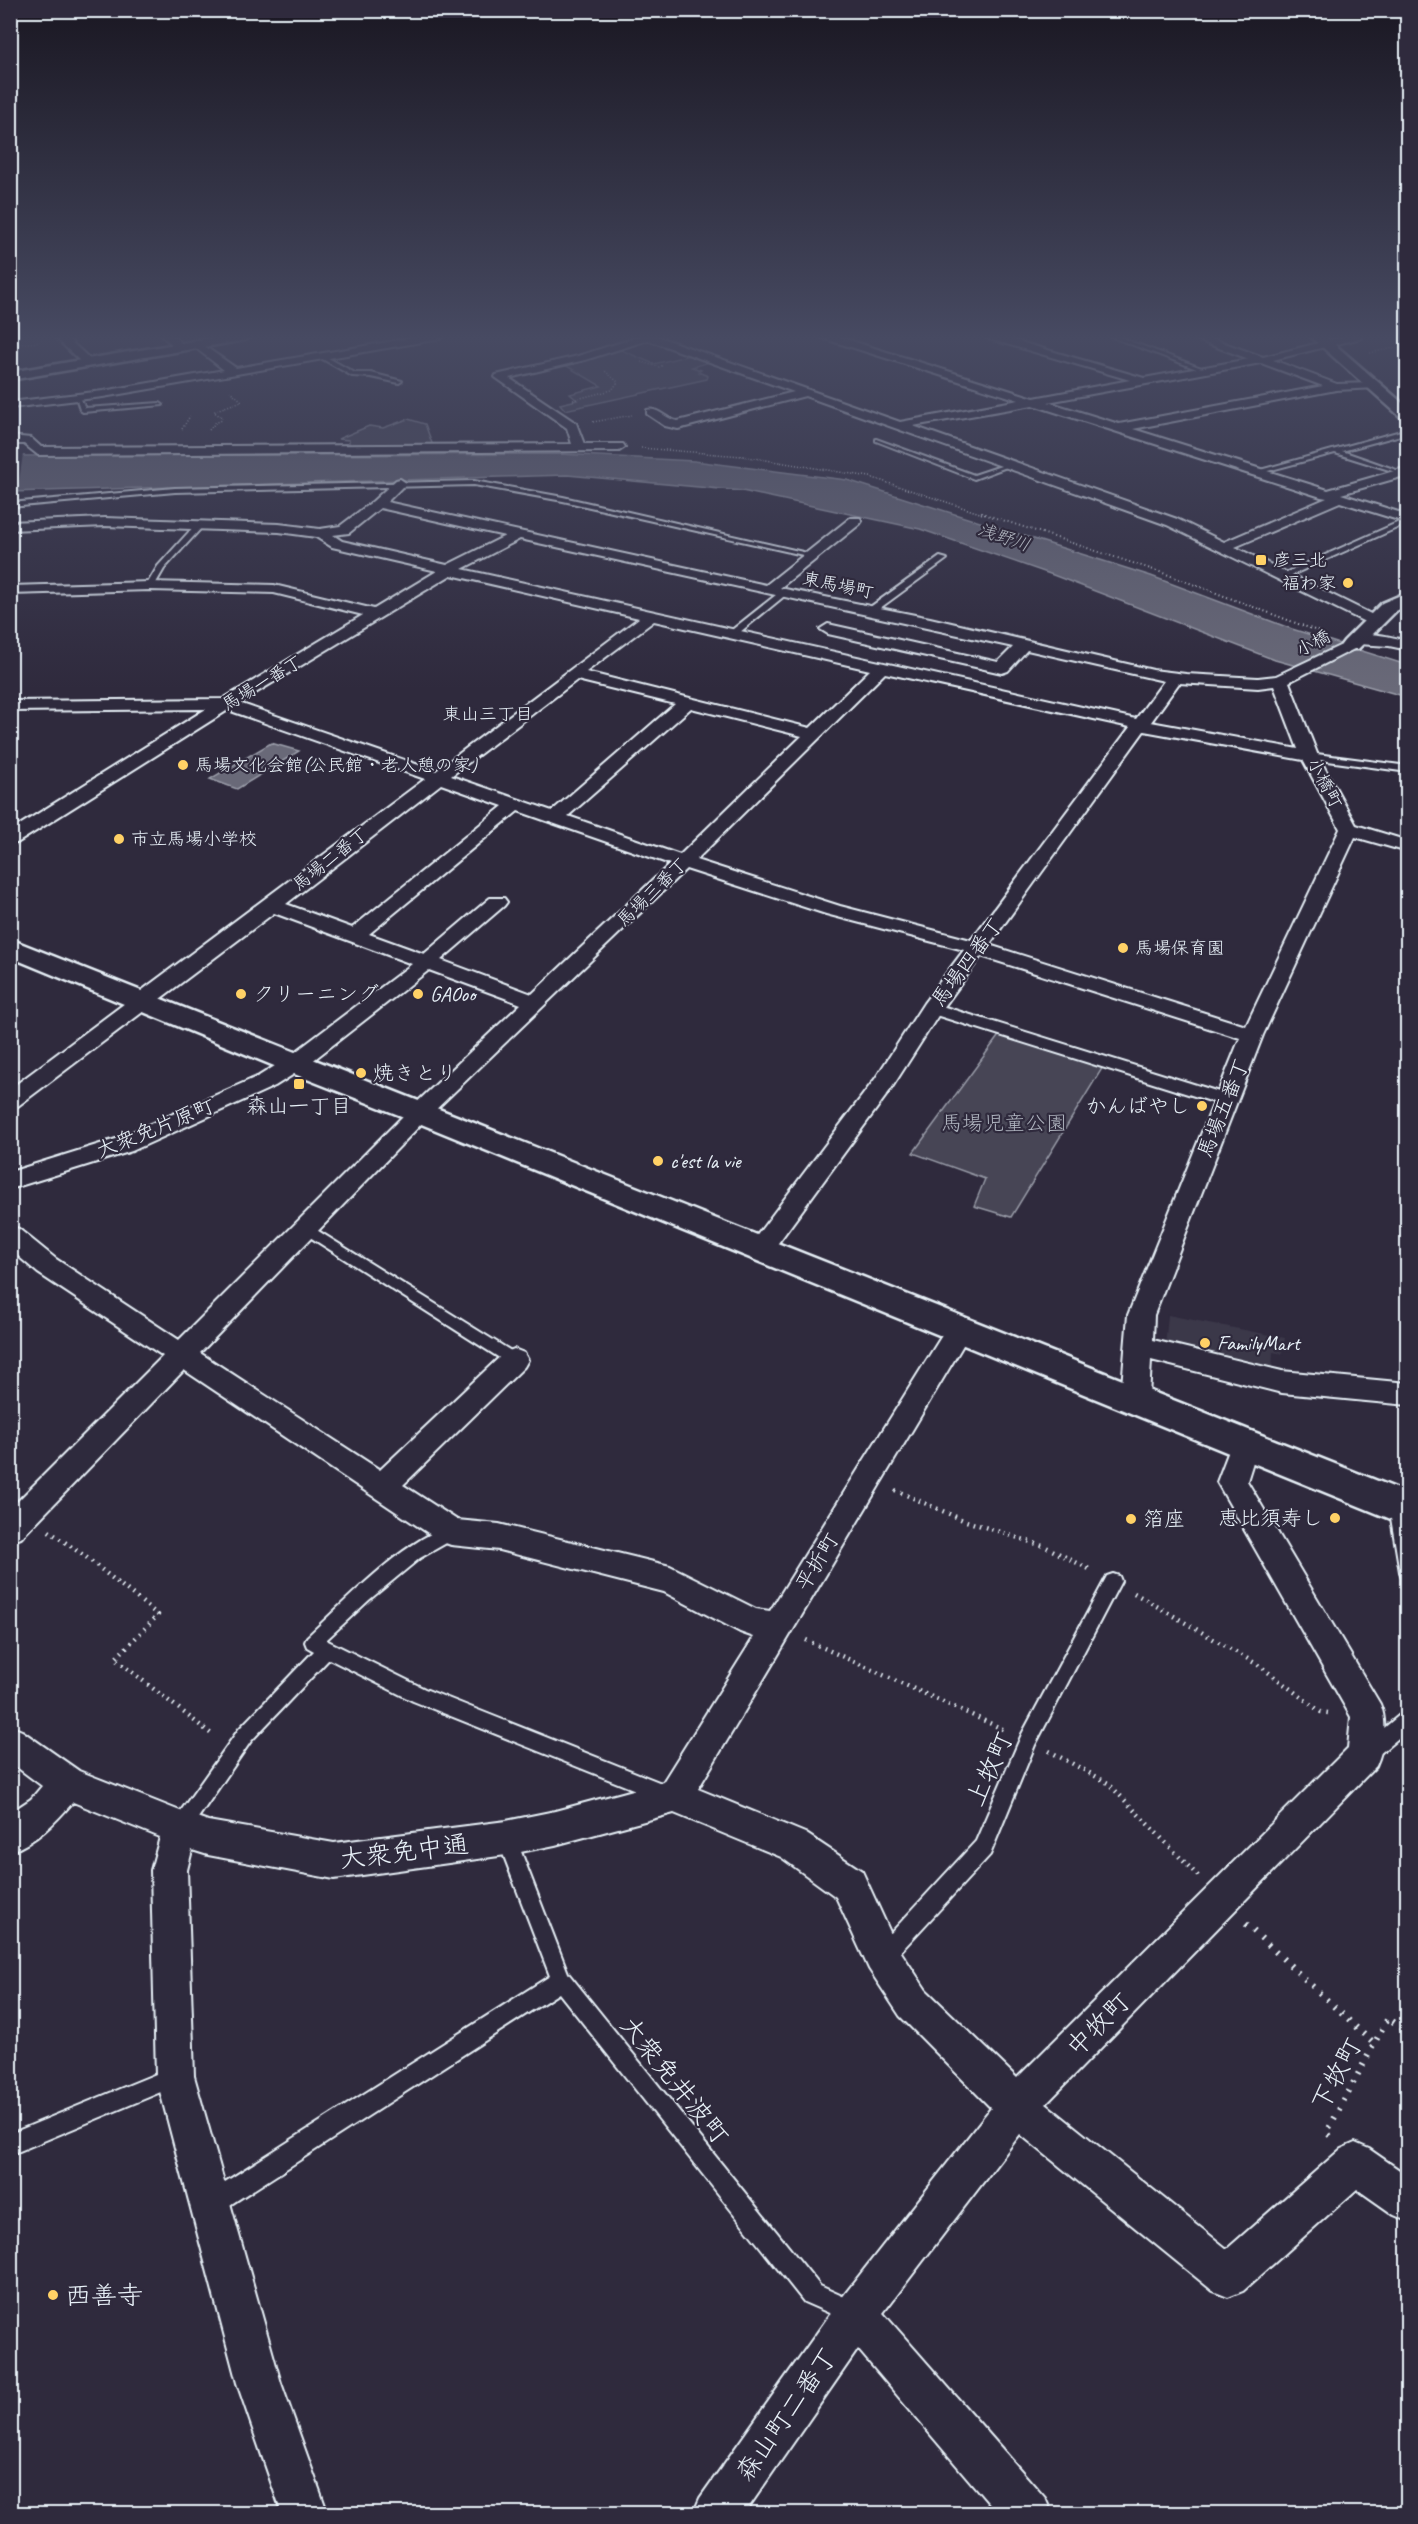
<svg xmlns="http://www.w3.org/2000/svg" width="1418" height="2524" viewBox="0 0 1418 2524" font-family="Caveat,'Klee One',sans-serif">
  <style>
    .built { fill: #3b3749 }
    .green { fill: #464455; stroke: #979aa6; stroke-width: 1.5 }
    .water { fill: #696978; stroke: #9c9fab; stroke-width: 1.5 }
    .pier { fill: #2f2a3d }
    .lines { fill: none; stroke-linecap: round; stroke-linejoin: round }
    .service-casing { stroke: #e8f1f8; stroke-width: 4 }
    .pedestrian-casing { stroke: #e8f1f8; stroke-width: 4 }
    .minor-casing { stroke: #e8f1f8; stroke-width: 4 }
    .tertiary-casing { stroke: #e8f1f8; stroke-width: 5 }
    .trunk-casing { stroke: #e8f1f8; stroke-width: 5 }
    .path-far3 { stroke: #e8f1f8; stroke-width: 1.5; stroke-dasharray: 1 2; stroke-linecap: butt }
    .path-far2 { stroke: #e8f1f8; stroke-width: 2; stroke-dasharray: 1 3; stroke-linecap: butt }
    .path-far1 { stroke: #e8f1f8; stroke-width: 4.5; stroke-dasharray: 1.5 5; stroke-linecap: butt }
    .path { stroke: #e8f1f8; stroke-width: 6; stroke-dasharray: 2 8; stroke-linecap: butt }
    .service { fill: #2f2a3d; fill-rule: evenodd }
    .pedestrian { fill: #2f2a3d; fill-rule: evenodd }
    .minor { fill: #2f2a3d; fill-rule: evenodd }
    .tertiary { fill: #2f2a3d; fill-rule: evenodd }
    .trunk { fill: #2f2a3d; fill-rule: evenodd }
    .poi-dot { fill: #ffd166; stroke: #2f2a3d; stroke-width: 2 }
    .labels { text-anchor: middle; stroke-width: 4.5; stroke-linejoin: round; paint-order: stroke }
    .far-water-label { font-size: 18px; font-style: italic; fill: #afb4be; stroke: #2f2a3d }
    .far-poi-label { font-size: 18px; fill: #e8f1f8; stroke: #2f2a3d; text-anchor: start }
    .far-street-label { font-size: 18px; fill: #e8f1f8; stroke: #2f2a3d }
    .far-neighbourhood-label { font-size: 18px; fill: #e8f1f8; stroke: #2f2a3d }
    .street-label { font-size: 21px; fill: #e8f1f8; stroke: #2f2a3d }
    .poi-label { font-size: 21px; fill: #e8f1f8; stroke: #2f2a3d; text-anchor: start }
    .park-label { font-size: 21px; fill: #afb4bf; stroke: #2f2a3d }
    .near-street-label { font-size: 26px; fill: #e8f1f8; stroke: #2f2a3d }
    .near-poi-label { font-size: 26px; fill: #e8f1f8; stroke: #2f2a3d; text-anchor: start }
  </style>
  <rect width="100%" height="100%" fill="#2f2a3d"/>
  <filter id="ink" filterUnits="userSpaceOnUse"><feTurbulence type="fractalNoise" baseFrequency=".0167" numOctaves="2"/><feDisplacementMap in="SourceGraphic" scale="12" xChannelSelector="R" yChannelSelector="G"/><feConvolveMatrix kernelMatrix="1 2 1 2 8 2 1 2 1" color-interpolation-filters="sRGB"/></filter>
  <g filter="url(#ink)">
    <polygon class="built" points="1168,1315 1285,1338 1282,1354 1273,1352 1272,1370 1165,1347"/>
    <g class="green">
      <polygon points="619,349 654,364 690,355 710,362 692,367 701,370 698,372 708,376 707,379 565,410 560,404 577,400 570,394 601,386 565,365"/>
      <polygon points="408,419 425,424 433,446 349,447 349,440 338,439 369,426 383,428"/>
      <polygon points="1003,1030 1106,1062 1011,1217 974,1206 985,1179 913,1153"/>
    </g>
    <g class="water">
      <polygon points="560,454 694,461 847,480 1151,576 1292,629 1407,665 1407,697 1275,660 1053,575 920,529 742,491 567,475 11,492 10,456"/>
      <polygon points="271,743 299,751 237,789 210,779"/>
    </g>
    <polygon class="pier" points="23,454 17,495 10,495 11,455"/>
    <g class="lines">
      <defs>
        <g id="service">
          <polygon points="1109,336 1116,336 1207,370 1202,371"/>
          <polygon points="319,355 323,355 355,373 371,373 402,381 399,383 371,377 352,376 319,357"/>
          <polygon points="76,397 80,397 85,408 160,403 163,405 83,412 80,410"/>
          <polygon points="1408,429 1408,433 1342,451 1402,472 1402,474 1335,453 1256,474 1253,472"/>
          <polygon points="876,439 974,475 1007,464 1012,465 974,479 876,441"/>
          <polygon points="474,481 563,497 816,555 812,557 563,501 474,485 175,492 10,507 10,503 175,488"/>
          <polygon points="1408,518 1408,523 1285,578 1278,576"/>
          <polygon points="197,523 204,525 164,569 153,588 147,588 146,586 158,566"/>
          <polygon points="940,557 947,559 872,614 866,614 866,610"/>
          <polygon points="781,591 788,593 734,637 728,637 728,633"/>
          <polygon points="1309,753 1408,766 1408,772 1306,758 1306,754"/>
          <polygon points="307,1224 519,1356 521,1360 519,1364 509,1364 302,1232 300,1229 302,1226"/>
          <path d="M1397 1499 1403 1501C1413 1523 1408 1555 1408 1579L1402 1577 1400 1572 1389 1506 1391 1501Z"/>
          <path d="M451 1525 457 1527 459 1532 457 1537 420 1558 369 1600 326 1640 425 1689 669 1786 672 1792 669 1798 663 1801 413 1701 329 1659 251 1741 187 1834 180 1837 173 1834 171 1828 173 1822 239 1729 314 1651 307 1647 305 1642 307 1637C347 1600 400 1543 451 1525Z"/>
          <polygon points="1113,1574 1119,1576 1121,1581 1035,1745 990,1855 891,1962 884,1965 877,1962 874,1955 877,1948 976,1841 1022,1734 1107,1576"/>
          <polygon points="1408,1711 1408,1730 1377,1756 1371,1759 1365,1756 1362,1750 1365,1744 1402,1713"/>
          <polygon points="506,1829 513,1831 568,1973 820,2286 860,2304 863,2312 860,2320 852,2323 804,2302 559,1993 222,2210 214,2213 206,2210 203,2202 206,2194 550,1976 497,1838 499,1831"/>
          <polygon points="173,2067 180,2070 183,2077 180,2084 10,2155 10,2134"/>
        </g>
        <polygon id="pedestrian" points="932,1003 1232,1096 1235,1100 1232,1104 1220,1104 926,1012 924,1008"/>
        <g id="minor">
          <polygon points="54,336 65,336 91,360 91,364 83,364"/>
          <polygon points="162,336 173,336 185,346 176,348"/>
          <polygon points="423,336 444,336 439,339 103,397 10,408 10,402 103,391 224,370 193,346 193,342 197,341 236,368"/>
          <path d="M641 336H656L900 422 1019 400 822 338 821 336H836L1034 398 1130 380 986 338 985 336H1000L1144 378 1249 359 1192 338 1191 336H1205L1263 357 1346 336H1362L1361 338 1273 360 1337 384 1373 383 1377 384V388L1336 390 1133 429 1328 490 1408 467V475L1341 494 1408 515V523L1340 502 1235 547 1379 618 1381 621 1379 624H1369L1167 525 805 396 678 429 665 426 647 414V410C659 407 666 420 678 421L794 392 648 340 585 360 509 378 576 423 584 444H623L625 447 619 451 38 455 24 444H10V436L31 438 41 447 572 444 567 428 495 377 496 375 578 356ZM1261 363 1323 386 1119 424 1048 402ZM1033 405 1321 497 1327 498 1224 542 1177 519 913 426Z"/>
          <path d="M400 479 406 483 387 502 766 585 850 518H860L862 521 860 524 780 588 930 618 1153 670 1186 674 1258 678 1276 676 1350 641 1352 636C1369 631 1391 637 1408 641V650L1389 646 1358 644 1356 648 1289 682 1318 756 1356 825 1408 841V852L1355 837 1263 1035 1154 1315 1153 1340 1282 1371 1408 1383V1405L1282 1393 1151 1360 1149 1398 1145 1406 1135 1409 1125 1406 1121 1398 1128 1315 1240 1038 981 956 941 1011 891 1089 770 1254 761 1257 752 1254 748 1248 752 1242 875 1079 924 1003 964 950 826 914 686 869 428 1117 200 1353 380 1470 504 1353 514 1349 524 1353 528 1360 524 1367 403 1485 457 1520 499 1524 670 1566 756 1609 770 1611 951 1321 960 1318 969 1321 973 1328 969 1335 698 1789 805 1833 862 1871 895 1943 926 1990 1017 2078 1348 1748 1351 1717 1217 1482 1235 1435 1245 1431 1255 1435 1259 1443 1247 1481 1380 1704C1388 1722 1384 1748 1376 1766L1046 2104 1227 2249 1341 2149 1355 2143 1369 2149 1408 2176V2221L1394 2215 1357 2189 1243 2291 1228 2297 1213 2291 1020 2134 883 2313 1045 2498 1052 2514H998L858 2349 744 2514H693L700 2498 841 2299 991 2108 900 2016 869 1969 836 1897 781 1857 674 1813 555 1845 506 1855 334 1879 208 1855 192 1850 187 1870 194 2076 281 2383 328 2514H282L237 2383 156 2076 151 1870 160 1837 73 1802C55 1823 36 1842 10 1852V1813L31 1799 42 1786 10 1762V1726L22 1731 79 1771 180 1811 208 1821 334 1843 506 1821 555 1811 663 1782 754 1637 740 1632 664 1592 499 1550 451 1545 440 1541 184 1370 21 1538 10 1542V1509L163 1356 38 1273 10 1249V1226L19 1229 56 1259 179 1340 412 1107 521 1004 429 970 302 1069 275 1086 132 1151 10 1189V1172L116 1139 259 1076 286 1059 412 964 274 913 18 1106 10 1108V1089L425 779 228 710 17 843 10 844V831L206 709 10 711V701L223 699 363 615 274 593 150 590 10 594V586L150 582 274 585 374 609 437 571 332 547 316 537 279 532 105 526 10 530V522L105 518 279 524 320 529 340 526 373 501 396 480ZM380 508 505 536 447 565 342 541 333 535 349 533ZM520 539 1013 647 998 662 828 624 820 629 828 634 1002 673 1008 671 1027 650 1164 681 1136 719 462 569ZM451 575 639 618 436 771 239 703ZM654 621 870 670 810 728 586 672ZM885 673 1130 727 971 940 840 906 696 860ZM577 680 675 704 552 811 451 776ZM1179 683 1258 688 1274 686 1298 749 1151 722ZM691 708 802 736 680 855 568 816ZM1144 731 1303 760 1340 829 1246 1026 989 945ZM441 784 503 806 352 928 286 904ZM518 811 670 864 532 994 441 960 504 906 507 902 504 898H490L424 954 369 934Z"/>
        </g>
        <g id="tertiary">
          <polygon points="1310,336 1325,336 1408,408 1408,420 1403,419"/>
          <polygon points="1408,592 1408,605 1396,611 1358,649 1344,649 1341,645 1344,641 1382,603"/>
          <polygon points="10,939 1408,1493 1408,1526 409,1119 284,1070 10,957"/>
        </g>
        <polygon id="trunk" points="223,336 252,336 245,340 10,380 10,372"/>
      </defs>
      <use href="#service" class="service-casing"/>
      <use href="#pedestrian" class="pedestrian-casing"/>
      <use href="#minor" class="minor-casing"/>
      <use href="#tertiary" class="tertiary-casing"/>
      <use href="#trunk" class="trunk-casing"/>
      <g class="path-far3">
        <polyline points="10,345 40,342"/>
        <polyline points="1370,353 1408,345"/>
        <polyline points="641,362 659,367 664,365"/>
        <polyline points="573,400 612,390 618,382 605,371"/>
        <polyline points="593,422 632,415"/>
        <polyline points="182,429 190,416"/>
        <polyline points="209,430 215,423 222,420 222,417 214,412 216,410 242,401 230,391"/>
        <polyline points="641,448 742,456 870,477 986,515"/>
      </g>
      <polyline class="path-far2" points="981,513 1166,574 1325,634"/>
      <g class="path-far1">
        <polyline points="895,1490 963,1520 1046,1547 1093,1571"/>
        <polyline points="49,1531 86,1557 158,1615 115,1659 214,1736"/>
        <polyline points="1134,1593 1260,1666 1321,1712 1328,1713"/>
        <polyline points="806,1640 1007,1731"/>
        <polyline points="1049,1751 1108,1783 1198,1876"/>
      </g>
      <g class="path">
        <polyline points="1246,1924 1374,2044"/>
        <polyline points="1330,2136 1327,2132 1388,2018 1408,2032"/>
      </g>
      <use href="#service" class="service"/>
      <use href="#pedestrian" class="pedestrian"/>
      <use href="#minor" class="minor"/>
      <use href="#tertiary" class="tertiary"/>
      <use href="#trunk" class="trunk"/>
    </g>
  </g>
  <linearGradient id="sky" x2="0" y2="1"><stop stop-color="#1a1722"/><stop offset="0.49" stop-color="#474a62"/><stop offset="1" stop-color="#474a62" stop-opacity="0"/></linearGradient>
  <rect width="1418" height="689" fill="url(#sky)"/>
  <g class="poi-dot">
    <rect x="1255" y="554" width="12" height="12" rx="3"/>
    <circle cx="1348" cy="583" r="6"/>
    <circle cx="183" cy="765" r="6"/>
    <circle cx="119" cy="839" r="6"/>
    <circle cx="1123" cy="948" r="6"/>
    <circle cx="241" cy="994" r="6"/>
    <circle cx="418" cy="994" r="6"/>
    <circle cx="361" cy="1073" r="6"/>
    <rect x="293" y="1078" width="12" height="12" rx="3"/>
    <circle cx="1202" cy="1106" r="6"/>
    <circle cx="658" cy="1161" r="6"/>
    <circle cx="1205" cy="1343" r="6"/>
    <circle cx="1335" cy="1518" r="6"/>
    <circle cx="1131" cy="1519" r="6"/>
    <circle cx="53" cy="2295" r="6"/>
  </g>
  <g class="labels">
    <g class="far-water-label">
      <text transform="translate(1004 537) rotate(19)" y="6">浅野川</text>
    </g>
    <g class="far-poi-label">
      <text x="1273" y="566">彦三北</text>
      <text x="1336" y="589" text-anchor="end">福わ家</text>
      <text x="195" y="771">馬場文化会館(公民館・老人憩の家)</text>
      <text x="131" y="845">市立馬場小学校</text>
      <text x="1135" y="954">馬場保育園</text>
    </g>
    <g class="far-street-label">
      <text transform="translate(838 585) rotate(12)" y="6">東馬場町</text>
      <text transform="translate(1313 643) rotate(-28)" y="6">小橋</text>
      <text transform="translate(262 683) rotate(-31)" y="6">馬場一番丁</text>
      <text transform="translate(1325 783) rotate(62)" y="6">小橋町</text>
      <text transform="translate(330 859) rotate(-38)" y="6">馬場二番丁</text>
      <text transform="translate(652 892) rotate(-44)" y="6">馬場三番丁</text>
    </g>
    <g class="far-neighbourhood-label">
      <text x="488" y="720">東山三丁目</text>
    </g>
    <g class="street-label">
      <text transform="translate(967 962) rotate(-53)" y="7">馬場四番丁</text>
      <text transform="translate(1223 1108) rotate(-68)" y="7">馬場五番丁</text>
      <text transform="translate(155 1128) rotate(-22)" y="7">大衆免片原町</text>
      <text transform="translate(817 1562) rotate(-59)" y="7">平折町</text>
    </g>
    <g class="poi-label">
      <text x="253" y="1001">クリーニング</text>
      <text x="430" y="1001">GAOoo</text>
      <text x="373" y="1080">焼きとり</text>
      <text x="299" y="1113" text-anchor="middle">森山一丁目</text>
      <text x="1190" y="1113" text-anchor="end">かんばやし</text>
      <text x="670" y="1168">c'est la vie</text>
      <text x="1217" y="1350">FamilyMart</text>
      <text x="1323" y="1525" text-anchor="end">恵比須寿し</text>
      <text x="1143" y="1526">箔座</text>
    </g>
    <g class="park-label">
      <text x="1004" y="1130">馬場児童公園</text>
    </g>
    <g class="near-street-label">
      <text transform="translate(989 1769) rotate(-66)" y="9">上牧町</text>
      <text transform="translate(404 1851) rotate(-7)" y="9">大衆免中通</text>
      <text transform="translate(1098 2024) rotate(-45)" y="9">中牧町</text>
      <text transform="translate(1336 2074) rotate(-62)" y="9">下牧町</text>
      <text transform="translate(675 2080) rotate(51)" y="9">大衆免井波町</text>
      <text transform="translate(786 2414) rotate(-55)" y="9">森山町二番丁</text>
    </g>
    <g class="near-poi-label">
      <text x="65" y="2304">西善寺</text>
    </g>
  </g>
  <rect width="1418" height="2524" fill="none" stroke="#2f2a3d" stroke-width="36"/>
  <rect x="18" y="18" width="1382" height="2488" fill="none" stroke="#e8f1f8" stroke-width="2" filter="url(#ink)"/>
</svg>
